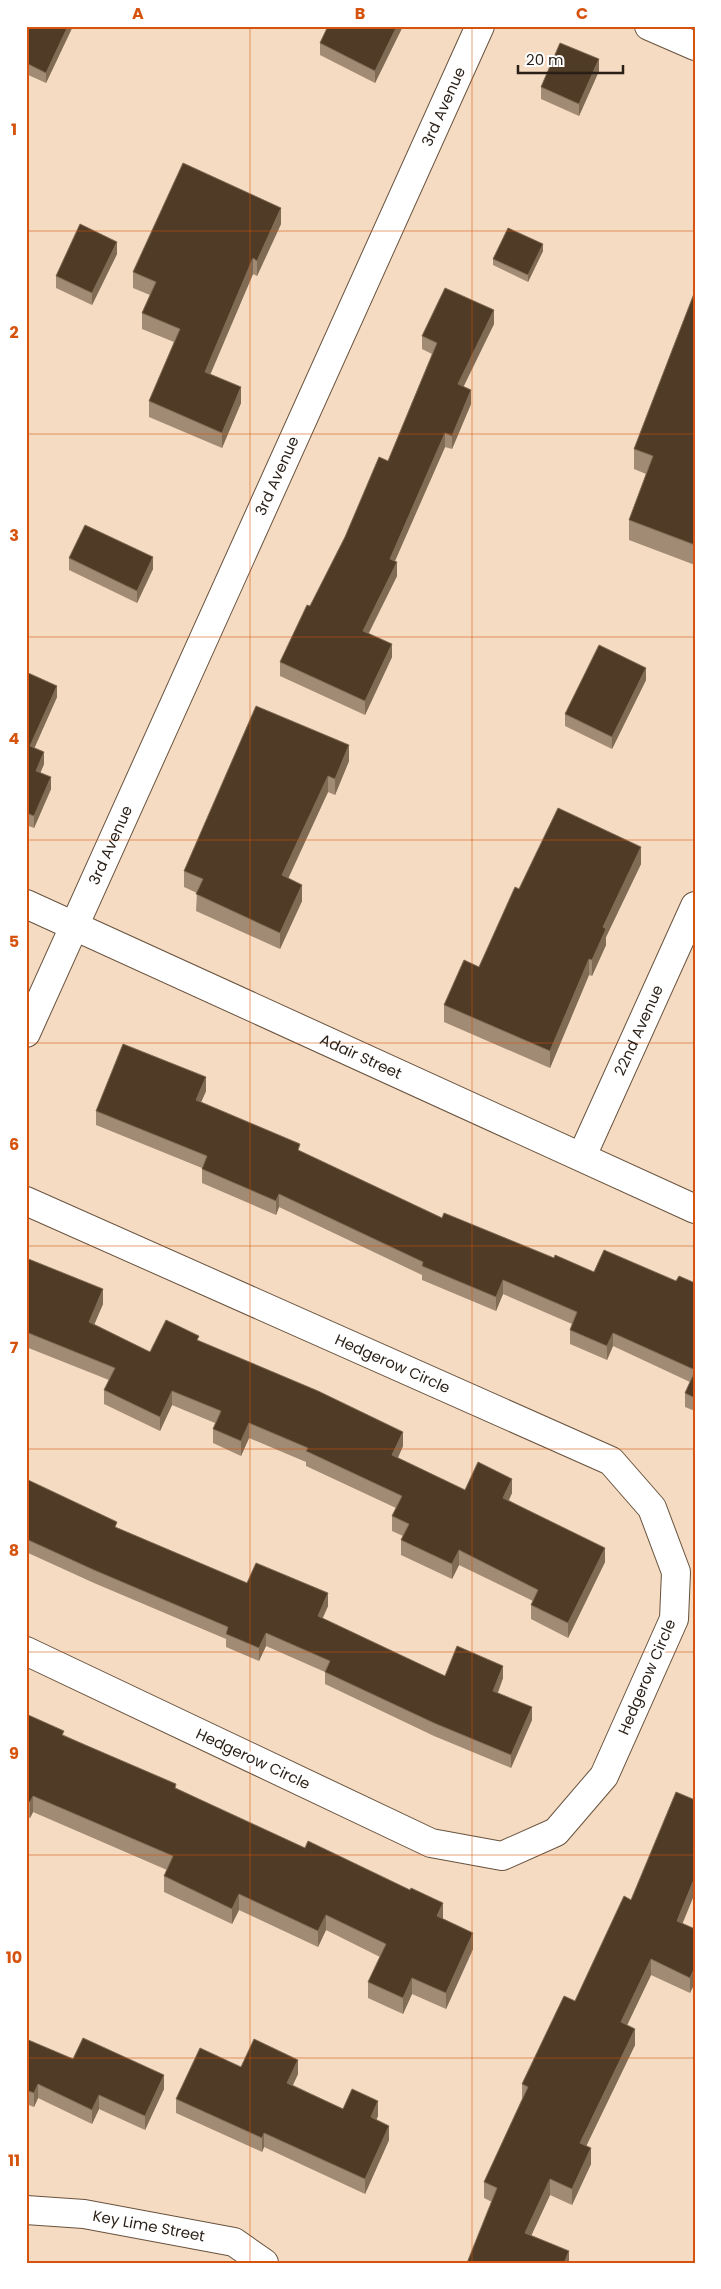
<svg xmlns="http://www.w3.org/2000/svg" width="721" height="2289" viewBox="0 0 721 2289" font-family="Poppins,sans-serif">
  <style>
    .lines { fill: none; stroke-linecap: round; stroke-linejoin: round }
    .street-casing { stroke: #69533e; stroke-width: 30 }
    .secondary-casing { stroke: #69533e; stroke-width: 30 }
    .street { stroke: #fff; stroke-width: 28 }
    .secondary { stroke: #fff; stroke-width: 28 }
    .wall { fill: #a28b74 }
    .shaded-wall { fill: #806b55 }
    .building { fill: #4f3b26; stroke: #806b55 }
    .grid { fill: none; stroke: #d5530d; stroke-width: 1; stroke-opacity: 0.55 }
    .labels { text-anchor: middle; stroke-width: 5; stroke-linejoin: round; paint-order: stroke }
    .street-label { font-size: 15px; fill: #291f16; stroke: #fff }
    .neatline { fill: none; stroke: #d5530d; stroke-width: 2 }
    .grid-label { font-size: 16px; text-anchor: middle; font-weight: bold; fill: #d5530d }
  </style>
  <rect width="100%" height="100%" fill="#f4dbc2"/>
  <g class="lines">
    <defs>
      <g id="street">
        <polyline points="649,26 695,46"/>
        <path id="s1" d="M26 1033 480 26"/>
        <path id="s2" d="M582 1156 695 906"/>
        <path id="s3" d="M26 1201 611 1461 652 1508 676 1572 674 1619 604 1776 556 1832 502 1856 431 1843 26 1651"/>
        <path id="s4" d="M26 2210 84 2214 234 2242 264 2263"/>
      </g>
      <g id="secondary">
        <path id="s5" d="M26 904 695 1209"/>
      </g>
    </defs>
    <use href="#street" class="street-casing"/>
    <use href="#secondary" class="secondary-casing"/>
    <use href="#street" class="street"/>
    <use href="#secondary" class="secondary"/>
  </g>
  <g class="wall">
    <polygon points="26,26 73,26 46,83 26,74"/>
    <polygon points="328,26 403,26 375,83 320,55 320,43"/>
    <polygon points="599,71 579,116 541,99 541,87"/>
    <polygon points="281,224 257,276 253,274 210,374 241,403 222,448 149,417 149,401 174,342 142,329 142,313 150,295 133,288 133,272"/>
    <polygon points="543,251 528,282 493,265 493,259"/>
    <polygon points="117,254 92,305 56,288 56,276"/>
    <polygon points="695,291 695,565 629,540 629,520 646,474 634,469 634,449"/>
    <polygon points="494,324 463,387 471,404 452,449 445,447 395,561 397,576 369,633 392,657 365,715 280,676 280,662 388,461 432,354 422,349 422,336"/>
    <polygon points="69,558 153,569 137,603 69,570"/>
    <polygon points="26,672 57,697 34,748 44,764 40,773 51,789 34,828 26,825"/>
    <polygon points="646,680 612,749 565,726 565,714"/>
    <polygon points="349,761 335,795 328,792 288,878 302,901 280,949 196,911 197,893 184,887 184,871"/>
    <polygon points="641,864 606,937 606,945 592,976 589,975 550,1068 444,1022 444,1005 479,967 519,889"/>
    <polygon points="206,1091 201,1102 300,1152 442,1218 554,1258 594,1272 695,1283 695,1411 685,1407 685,1393 690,1382 613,1346 607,1360 570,1344 570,1330 572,1324 503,1294 496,1311 422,1280 422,1275 279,1207 276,1215 202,1183 202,1168 96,1125 96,1111"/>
    <polygon points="26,1258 103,1304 94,1324 150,1352 199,1341 403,1446 398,1458 465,1490 512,1493 509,1500 605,1562 568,1638 531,1619 531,1605 533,1601 459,1565 452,1579 401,1555 401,1540 403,1536 392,1531 392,1516 396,1508 306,1466 306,1462 249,1438 241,1456 213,1443 213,1429 215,1423 172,1405 160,1431 104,1404 104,1390 109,1380 26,1347"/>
    <polygon points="26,1479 117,1528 247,1583 328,1606 322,1619 445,1676 503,1678 498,1693 532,1720 511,1768 434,1736 325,1684 325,1672 266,1646 259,1661 226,1647 226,1639 94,1583 26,1552"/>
    <polygon points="26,1714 64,1735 176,1788 443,1919 473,1949 446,2009 412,1994 403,2014 368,1998 368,1982 380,1957 326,1930 318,1947 239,1910 232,1924 164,1892 164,1876 167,1870 33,1812 30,1818 26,1816"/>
    <polygon points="682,1924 695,1929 690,1993 651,1975 627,2025 635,2045 586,2146 591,2164 572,2205 550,2195 531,2236 569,2263 467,2263 492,2202 484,2198 484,2182 522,2099 522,2084 575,2001"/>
    <polygon points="26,2039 73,2059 164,2089 145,2130 99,2109 92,2124 38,2098 34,2107 26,2104"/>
    <polygon points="241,2067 298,2074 293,2085 343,2109 378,2116 376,2119 389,2140 365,2194 264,2147 262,2152 176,2113 176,2099"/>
  </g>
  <g class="shaded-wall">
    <polygon points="68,26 73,26 46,83 46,73"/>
    <polygon points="397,26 403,26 375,83 375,71"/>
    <polygon points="599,59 599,71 579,116 579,104"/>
    <polygon points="281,208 281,224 257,276 257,261"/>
    <polygon points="117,242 117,254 92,305 92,293"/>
    <polygon points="543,244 543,251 528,282 528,275"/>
    <polygon points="253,258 253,274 205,387 205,372"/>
    <polygon points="494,310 494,324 458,398 458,384"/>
    <polygon points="241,387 241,403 222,448 222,433"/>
    <polygon points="471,390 471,404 452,449 452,436"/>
    <polygon points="445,433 445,447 390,572 390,559"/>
    <polygon points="153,557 153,569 137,603 137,591"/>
    <polygon points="397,562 397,576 363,644 363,631"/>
    <polygon points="392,644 392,657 365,715 365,701"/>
    <polygon points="646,668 646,680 612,749 612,737"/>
    <polygon points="57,686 57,697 30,758 30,746"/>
    <polygon points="349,745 349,761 335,795 335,779"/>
    <polygon points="44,752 44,764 36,783 36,771"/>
    <polygon points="328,776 328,792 282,892 282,875"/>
    <polygon points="51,777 51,789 34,828 34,816"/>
    <polygon points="641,847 641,864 606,937 606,945 592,976 592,960 603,927"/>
    <polygon points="302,885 302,901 280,949 280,933"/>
    <polygon points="589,959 589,975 550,1068 550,1051"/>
    <polygon points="206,1077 206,1091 196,1114 196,1100"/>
    <polygon points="279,1194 279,1207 276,1215 276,1201"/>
    <polygon points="503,1280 503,1294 496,1311 496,1297"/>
    <polygon points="103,1289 103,1304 89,1337 89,1322"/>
    <polygon points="613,1333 613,1346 607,1360 607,1346"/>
    <polygon points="172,1391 172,1405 160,1431 160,1417"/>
    <polygon points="249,1423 249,1438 241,1456 241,1441"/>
    <polygon points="403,1432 403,1446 392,1470 392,1455"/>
    <polygon points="512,1479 512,1493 503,1512 503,1498"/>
    <polygon points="605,1548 605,1562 568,1638 568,1623"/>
    <polygon points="459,1550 459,1565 452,1579 452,1564"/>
    <polygon points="328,1593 328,1606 318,1629 318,1616"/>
    <polygon points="266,1633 266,1646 259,1661 259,1648"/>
    <polygon points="503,1666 503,1678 493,1704 493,1691"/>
    <polygon points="532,1707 532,1720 511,1768 511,1755"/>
    <polygon points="33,1796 33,1812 30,1818 30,1802"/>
    <polygon points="695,1877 695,1893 677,1937 677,1921"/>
    <polygon points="239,1894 239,1910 232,1924 232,1909"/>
    <polygon points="443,1903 443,1919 437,1932 437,1916"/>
    <polygon points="326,1915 326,1930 318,1947 318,1931"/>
    <polygon points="473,1933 473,1949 446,2009 446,1993"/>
    <polygon points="651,1959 651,1975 621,2038 621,2022"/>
    <polygon points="695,1967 695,1983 690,1993 690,1978"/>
    <polygon points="412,1978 412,1994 403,2014 403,1998"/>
    <polygon points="635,2029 635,2045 580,2159 580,2143"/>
    <polygon points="298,2060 298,2074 287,2097 287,2083"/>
    <polygon points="164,2075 164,2089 145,2130 145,2116"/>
    <polygon points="38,2084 38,2098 34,2107 34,2093"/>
    <polygon points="99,2095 99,2109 92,2124 92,2110"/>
    <polygon points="378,2101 378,2116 371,2131 371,2117"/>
    <polygon points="389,2126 389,2140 365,2194 365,2179"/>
    <polygon points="264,2133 264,2147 262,2152 262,2138"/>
    <polygon points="591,2148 591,2164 572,2205 572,2189"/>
    <polygon points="550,2179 550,2195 525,2249 525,2233"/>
    <polygon points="569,2251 569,2263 564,2263"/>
  </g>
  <g class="building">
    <polygon points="26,26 68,26 46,73 26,63"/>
    <polygon points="328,26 397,26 375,71 320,43"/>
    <polygon points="560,43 599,59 579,104 541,87"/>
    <polygon points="183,163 281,208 257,261 253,258 205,372 241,387 222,433 149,401 180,329 142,313 156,282 133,272"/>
    <polygon points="80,224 117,242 92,293 56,276"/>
    <polygon points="508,228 543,244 528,275 493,259"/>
    <polygon points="445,288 494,310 458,384 471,390 452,436 445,433 390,559 397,562 363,631 392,644 365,701 280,662 307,605 310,606 345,537 379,457 388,461 437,343 422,336"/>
    <polygon points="695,291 695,545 629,520 653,456 634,449"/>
    <polygon points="85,525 153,557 137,591 69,558"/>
    <polygon points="599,645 646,668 612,737 565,714"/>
    <polygon points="26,672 57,686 30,746 44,752 36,771 51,777 34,816 26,813"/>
    <polygon points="256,706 349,745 335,779 328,776 282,875 302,885 280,933 196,894 203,879 184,871"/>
    <polygon points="558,808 641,847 603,927 606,929 592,960 589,959 550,1051 444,1005 464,960 479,967 515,887 519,889"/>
    <polygon points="123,1044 206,1077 196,1100 300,1144 298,1150 442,1218 444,1213 554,1258 555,1255 594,1272 604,1250 676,1281 679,1276 695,1283 695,1370 613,1333 607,1346 570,1330 577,1312 503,1280 496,1297 422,1266 423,1262 279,1194 276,1201 202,1169 207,1156 96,1111"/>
    <polygon points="26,1258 103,1289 89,1322 150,1352 166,1320 199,1336 197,1340 318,1391 403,1432 392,1455 465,1490 478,1462 512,1479 503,1498 605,1548 568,1623 531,1605 538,1590 459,1550 452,1564 401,1540 409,1524 392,1516 402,1496 306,1451 308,1448 249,1423 241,1441 213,1429 221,1411 172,1391 160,1417 104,1390 115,1368 26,1332"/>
    <polygon points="695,1371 695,1398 685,1393"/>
    <polygon points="26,1479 117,1522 115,1527 247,1583 256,1563 328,1593 318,1616 445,1676 457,1646 503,1666 493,1691 532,1707 511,1755 434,1723 325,1672 330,1661 266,1633 259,1648 226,1634 228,1627 94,1570 26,1539"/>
    <polygon points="26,1714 64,1731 62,1735 176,1784 175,1788 305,1848 308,1841 410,1890 411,1888 443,1903 437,1916 473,1933 446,1993 412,1978 403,1998 368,1982 386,1944 326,1915 318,1931 239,1894 232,1909 164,1876 173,1856 33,1796 30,1802 26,1800"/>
    <polygon points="676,1792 695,1800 695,1877 677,1921 695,1929 695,1967 690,1978 651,1959 621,2022 635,2029 580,2143 591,2148 572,2189 550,2179 525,2233 569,2251 564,2263 467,2263 497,2188 484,2182 528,2087 522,2084 564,1996 575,2001 624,1896 631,1900"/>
    <polygon points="83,2038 164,2075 145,2116 99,2095 92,2110 38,2084 34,2093 26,2090 26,2039 73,2059"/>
    <polygon points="254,2039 298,2060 287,2083 343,2109 352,2089 378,2101 371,2117 389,2126 365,2179 264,2133 262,2138 176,2099 200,2048 241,2067"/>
  </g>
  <path class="grid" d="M250 26V2263M472 26V2263M26 231H695M26 434H695M26 637H695M26 840H695M26 1043H695M26 1246H695M26 1449H695M26 1652H695M26 1855H695M26 2058H695"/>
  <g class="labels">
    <g class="street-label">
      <text dy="5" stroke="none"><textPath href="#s1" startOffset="1016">3rd Avenue</textPath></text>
      <text dy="5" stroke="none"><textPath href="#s1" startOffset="611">3rd Avenue</textPath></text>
      <text dy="5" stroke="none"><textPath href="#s1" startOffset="206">3rd Avenue</textPath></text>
      <text dy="5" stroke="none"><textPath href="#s2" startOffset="138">22nd Avenue</textPath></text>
      <text dy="5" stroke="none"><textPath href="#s5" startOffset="368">Adair Street</textPath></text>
      <text dy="5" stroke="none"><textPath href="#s3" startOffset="401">Hedgerow Circle</textPath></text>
      <text transform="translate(647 1677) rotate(-67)" y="5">Hedgerow Circle</text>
      <text transform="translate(253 1759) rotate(25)" y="5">Hedgerow Circle</text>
      <text dy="5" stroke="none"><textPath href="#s4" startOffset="124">Key Lime Street</textPath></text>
    </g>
  </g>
  <rect width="721" height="2289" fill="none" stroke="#ffffff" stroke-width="55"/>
  <path d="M518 65v8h105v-8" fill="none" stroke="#291f16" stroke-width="2.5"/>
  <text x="526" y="65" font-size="15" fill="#291f16" stroke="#ffffff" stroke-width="4" paint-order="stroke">20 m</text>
  <rect x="28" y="28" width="666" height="2234" class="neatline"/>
  <g class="grid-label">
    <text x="138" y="19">A</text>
    <text x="360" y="19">B</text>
    <text x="582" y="19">C</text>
    <text x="14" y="135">1</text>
    <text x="14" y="338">2</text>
    <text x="14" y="541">3</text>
    <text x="14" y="744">4</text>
    <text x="14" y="947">5</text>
    <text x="14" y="1150">6</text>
    <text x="14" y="1353">7</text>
    <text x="14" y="1556">8</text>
    <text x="14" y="1759">9</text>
    <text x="14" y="1963">10</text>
    <text x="14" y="2166">11</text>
  </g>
</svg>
